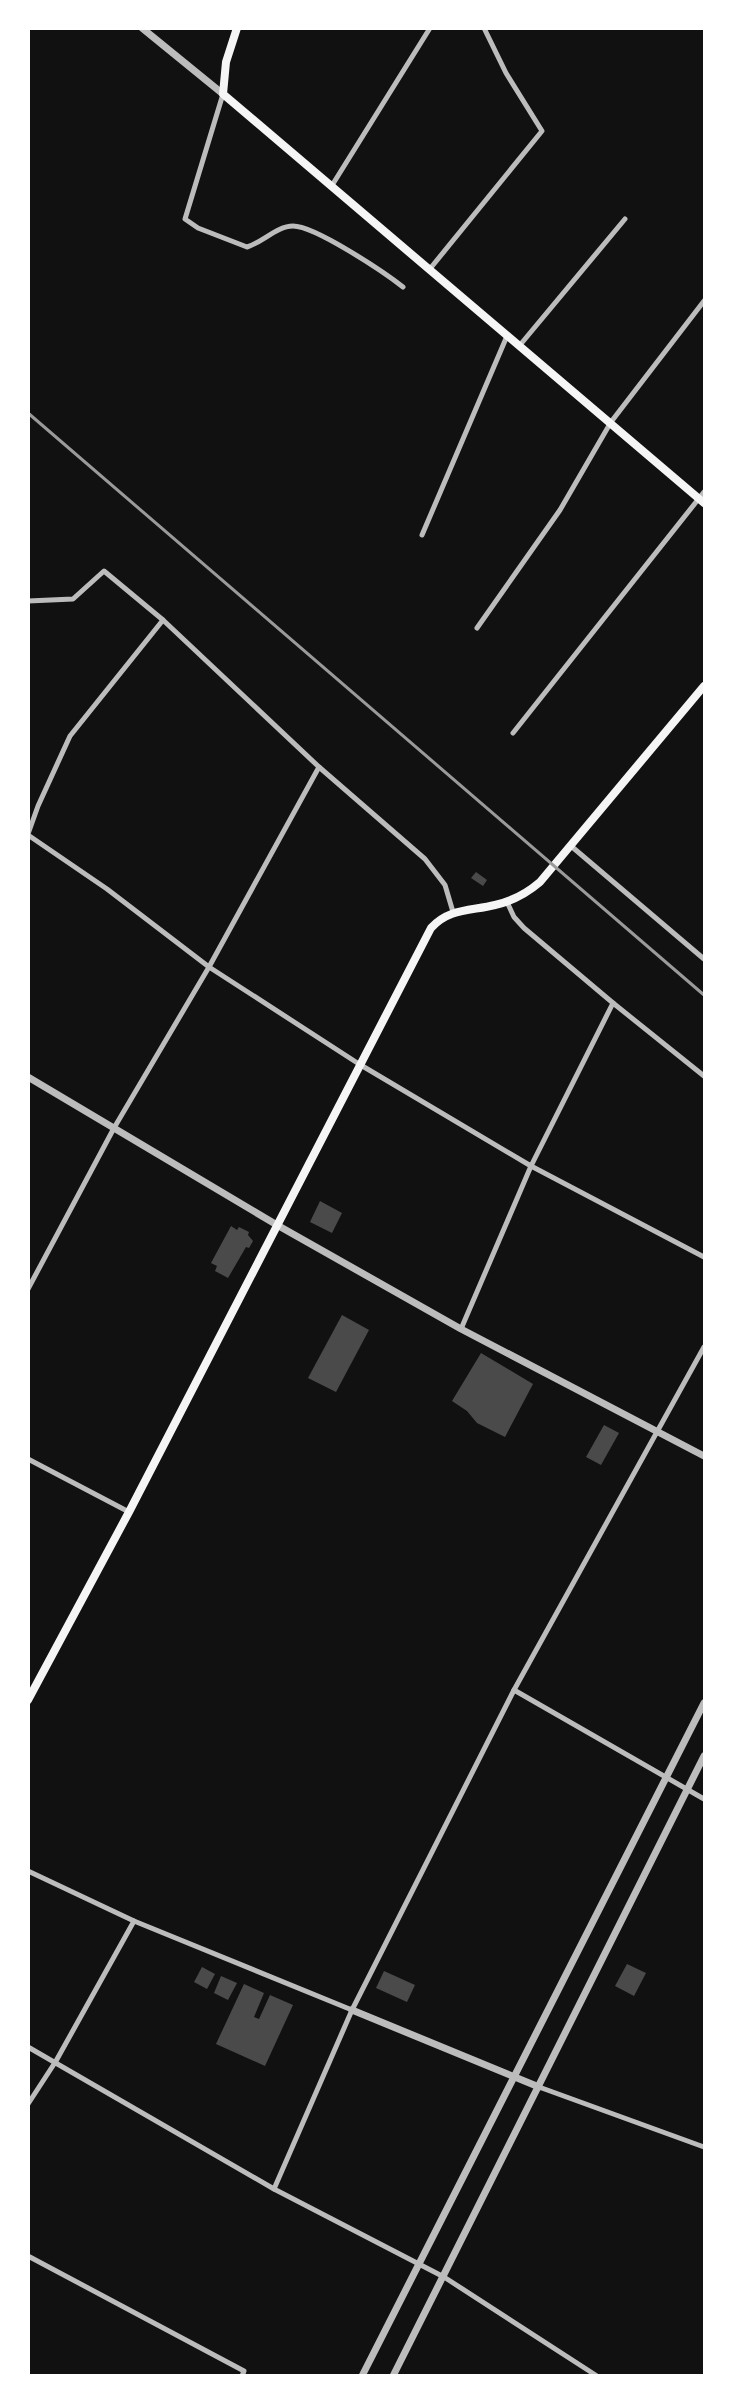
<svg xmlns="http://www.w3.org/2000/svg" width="733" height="2404" viewBox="0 0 733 2404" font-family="'PT Sans',sans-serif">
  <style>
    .building { fill: #4a4a4a }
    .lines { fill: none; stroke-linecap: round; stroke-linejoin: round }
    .minor { stroke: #bcbcbc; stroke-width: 5 }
    .tertiary { stroke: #bcbcbc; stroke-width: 7 }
    .primary { stroke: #f5f5f5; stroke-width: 8 }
    .rail { stroke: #9a9a9a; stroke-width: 3 }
  </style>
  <rect width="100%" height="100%" fill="#111"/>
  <g class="building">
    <polygon points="476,872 487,880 483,886 471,878"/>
    <polygon points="320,1201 342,1213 332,1233 310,1222"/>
    <polygon points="231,1226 237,1230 239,1227 249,1232 248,1235 253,1241 249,1248 246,1247 228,1278 215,1271 217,1266 211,1263"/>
    <polygon points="342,1315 369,1330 336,1392 308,1378"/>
    <polygon points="481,1353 533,1384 505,1437 477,1423 467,1411 452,1401"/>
    <polygon points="604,1425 619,1433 601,1465 586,1457"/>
    <polygon points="627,1964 646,1973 634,1996 615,1986"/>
    <polygon points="202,1967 215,1974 207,1989 194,1982"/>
    <polygon points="384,1971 415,1985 407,2002 376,1988"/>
    <polygon points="221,1976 237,1983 228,2000 214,1993"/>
    <polygon points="244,1984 264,1993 254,2017 259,2019 270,1995 293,2005 265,2066 216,2044"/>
  </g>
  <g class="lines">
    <g class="minor">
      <path d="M223 94 185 219 198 228 247 247C263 242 277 226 293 226 315 226 384 272 403 287"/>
      <polyline points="331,187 430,28"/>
      <polyline points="429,270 542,131 506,73 484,28"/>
      <polyline points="520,345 625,219"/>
      <polyline points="422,535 507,336"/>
      <polyline points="28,601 73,599 104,571 163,620 319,767 425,859 445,885 453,912"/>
      <polyline points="477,628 560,510 611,422 704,301"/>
      <polyline points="513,733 704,492"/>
      <polyline points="28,834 38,806 70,736 163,620"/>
      <polyline points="28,835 107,889 209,967 359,1064 531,1166 704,1257"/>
      <polyline points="571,846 704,959"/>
      <polyline points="507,902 514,917 524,928 613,1003 704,1076"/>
      <polyline points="28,1289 114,1128 209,967 319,767"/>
      <polyline points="461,1329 531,1166 613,1003"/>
      <polyline points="28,1459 129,1512"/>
      <polyline points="514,1690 704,1799"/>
      <polyline points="28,1871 134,1921 352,2010"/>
      <polyline points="28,2047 274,2189 444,2277 597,2376"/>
      <polyline points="539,2087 704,2147"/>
      <polyline points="28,2104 56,2061 134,1921"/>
      <polyline points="274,2189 352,2010 514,1690 704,1347"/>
      <polyline points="28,2256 244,2371 242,2376"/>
    </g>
    <g class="tertiary">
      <polyline points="142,28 223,94"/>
      <polyline points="28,1077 277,1225 461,1329 704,1456"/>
      <polyline points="352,2010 539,2087"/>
      <polyline points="362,2376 704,1703"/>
      <polyline points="393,2376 704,1756"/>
    </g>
    <g class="primary">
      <polyline points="237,28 226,62 223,94 704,503"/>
      <path d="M28 1700 129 1512 431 928C449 908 471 911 495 905 513 901 526 894 540 882L704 686"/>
    </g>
    <polyline class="rail" points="28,413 704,995"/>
  </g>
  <rect width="733" height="2404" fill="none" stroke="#ffffff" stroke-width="60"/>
</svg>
